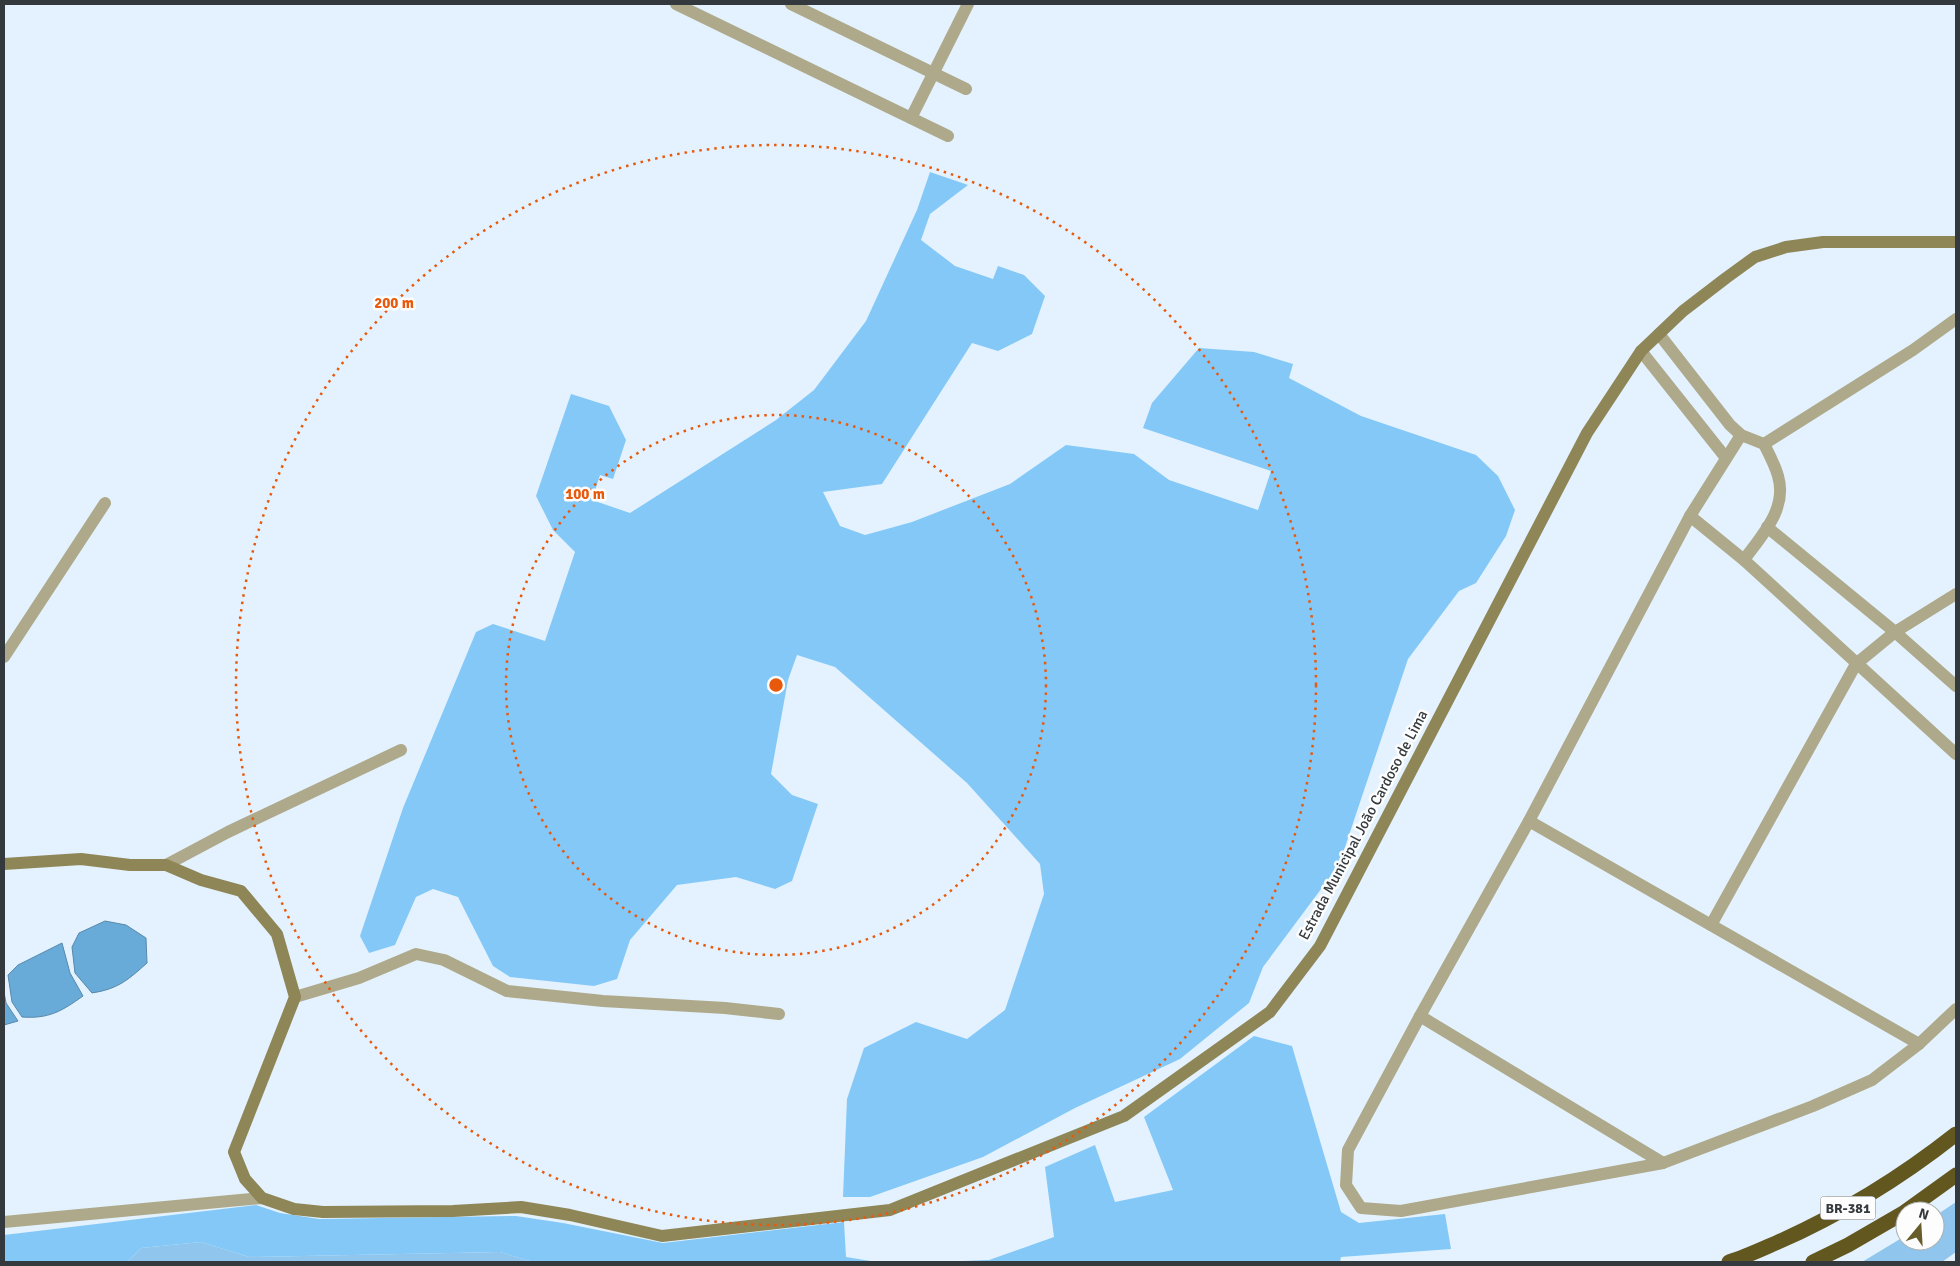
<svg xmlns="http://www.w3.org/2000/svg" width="1960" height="1266" viewBox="0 0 1960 1266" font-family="Signika,sans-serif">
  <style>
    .green { fill: #90c6ed }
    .forest { fill: #84c8f7 }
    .water { fill: #68abd9; stroke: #5889aa }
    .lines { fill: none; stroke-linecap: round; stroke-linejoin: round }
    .street { stroke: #aea98a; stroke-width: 12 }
    .secondary { stroke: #8f8657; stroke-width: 12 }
    .highway { stroke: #62571f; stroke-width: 15 }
    .ring { fill: none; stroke: #e8590c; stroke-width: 2.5; stroke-dasharray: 2.5 5 }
    .labels { text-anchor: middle; stroke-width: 5; stroke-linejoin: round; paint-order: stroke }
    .shield { fill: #fdfdfd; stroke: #707477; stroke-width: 1 }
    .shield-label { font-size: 14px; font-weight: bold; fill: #33393d }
    .street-label { font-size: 15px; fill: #33393d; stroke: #fdfdfd }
    .centre { fill: #e8590c; stroke: #fdfdfd; stroke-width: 2.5 }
    .ring-label { font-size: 15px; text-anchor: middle; font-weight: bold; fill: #e8590c; stroke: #fdfdfd; stroke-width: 5; stroke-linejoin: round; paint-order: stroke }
  </style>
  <rect width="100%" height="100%" fill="#e3f2fe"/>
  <g class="green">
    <polygon points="1956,1202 1956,1252 1942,1262 1862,1262 1905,1236 1905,1241 1935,1241 1935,1216"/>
    <polygon points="201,1242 249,1257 500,1252 533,1262 127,1262 141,1248"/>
  </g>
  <g class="forest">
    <polygon points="930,172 968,185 930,214 921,240 955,266 993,279 998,266 1024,275 1045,296 1032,334 998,351 972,343 882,484 823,492 840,526 865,535 912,522 1010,484 1066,445 1134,454 1169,480 1258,510 1271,471 1143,428 1152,403 1199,348 1254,352 1293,364 1289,378 1361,416 1476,455 1498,476 1515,510 1506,536 1476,583 1459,591 1408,659 1339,865 1263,967 1249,1003 1180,1059 1075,1108 983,1157 870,1197 843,1197 847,1099 864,1048 916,1022 967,1039 1005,1010 1044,894 1040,864 967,783 835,667 797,655 788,680 771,774 792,795 818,804 792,881 775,889 736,877 677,885 630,940 617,979 594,986 510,977 493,966 458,897 433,889 416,897 395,945 369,953 360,936 403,808 476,632 493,624 545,641 575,552 553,530 536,496 571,394 609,406 626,440 613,479 600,475 592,500 630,513 776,420 814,390 866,321 917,210"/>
    <polygon points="1254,1036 1292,1046 1341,1212 1359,1223 1445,1214 1451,1249 1341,1257 1340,1262 936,1262 989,1260 1054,1237 1045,1167 1095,1145 1115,1202 1173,1190 1144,1117"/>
    <polygon points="256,1205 280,1213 319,1219 516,1216 563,1223 663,1243 844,1222 846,1257 877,1262 533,1262 500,1252 249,1257 201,1242 141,1248 127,1262 4,1262 4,1235"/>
  </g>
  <g class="water">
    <path d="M105 921 126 925 146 938 147 963C128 980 118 989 92 993L75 973 72 947 79 933Z"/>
    <path d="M62 943 70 973 83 996C62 1011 49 1019 22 1017L12 1002 8 975 18 965Z"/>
    <polygon points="4,992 6,1003 18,1021 4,1025"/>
  </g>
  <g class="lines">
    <g class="street">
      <polyline points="676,4 948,136"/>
      <polyline points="791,4 966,89"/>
      <polyline points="911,118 968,4"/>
      <path d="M1659 334 1730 425 1741 435 1764 444C1769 454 1775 465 1778 476 1788 509 1761 536 1744 560"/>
      <polyline points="1641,351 1726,458"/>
      <polyline points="1741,435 1690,516 1529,821 1420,1016 1348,1150 1346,1185 1361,1208 1401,1211 1663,1163 1813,1106 1872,1080 1919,1044 1956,1009"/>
      <polyline points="1764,444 1913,350 1956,319"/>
      <polyline points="1690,516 1744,560 1956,754"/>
      <polyline points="1767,527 1895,632 1956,686"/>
      <polyline points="4,657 105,503"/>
      <polyline points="1529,821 1919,1044"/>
      <polyline points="166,865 228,832 401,750"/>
      <polyline points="1711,925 1856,664 1895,632 1956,594"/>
      <polyline points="295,997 359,978 416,954 444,960 507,991 603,1001 725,1008 779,1014"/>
      <polyline points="1420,1016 1663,1163"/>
      <polyline points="4,1222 262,1198"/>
    </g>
    <polyline class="secondary" points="4,864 81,859 130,865 166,865 201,880 241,891 277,934 295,997 234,1152 245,1179 262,1198 294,1209 323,1212 453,1211 521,1207 570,1215 662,1236 890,1210 1124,1116 1270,1012 1320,946 1587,433 1641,351 1683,311 1726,278 1755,257 1786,247 1823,242 1956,242"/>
    <g class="highway">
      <polyline points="1906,1211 1956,1175"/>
      <path d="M1729 1262C1745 1257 1760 1250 1776 1243 1842 1214 1899 1179 1956 1134"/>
      <polyline points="1813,1262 1848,1245 1905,1212"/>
    </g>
  </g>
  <g class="ring">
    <circle cx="776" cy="685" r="270"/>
    <circle cx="776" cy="685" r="540"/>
  </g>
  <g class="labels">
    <rect class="shield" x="1820.5" y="1196.5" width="55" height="23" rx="4"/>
    <g class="shield-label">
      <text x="1848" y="1213">BR-381</text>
    </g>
    <g class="street-label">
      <text transform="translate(1363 825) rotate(-62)" y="5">Estrada Municipal João Cardoso de Lima</text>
    </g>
  </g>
  <circle cx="776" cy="685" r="8" class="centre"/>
  <g class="ring-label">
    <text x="394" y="308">200 m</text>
    <text x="585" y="499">100 m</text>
  </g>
  <rect width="1960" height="1266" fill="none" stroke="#33393d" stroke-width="10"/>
  <g transform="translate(1920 1226) rotate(18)"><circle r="24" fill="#fdfdfd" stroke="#acafb0"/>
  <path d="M0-4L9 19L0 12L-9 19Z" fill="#675d2a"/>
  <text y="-8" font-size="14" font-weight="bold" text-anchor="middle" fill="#33393d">N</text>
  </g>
</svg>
